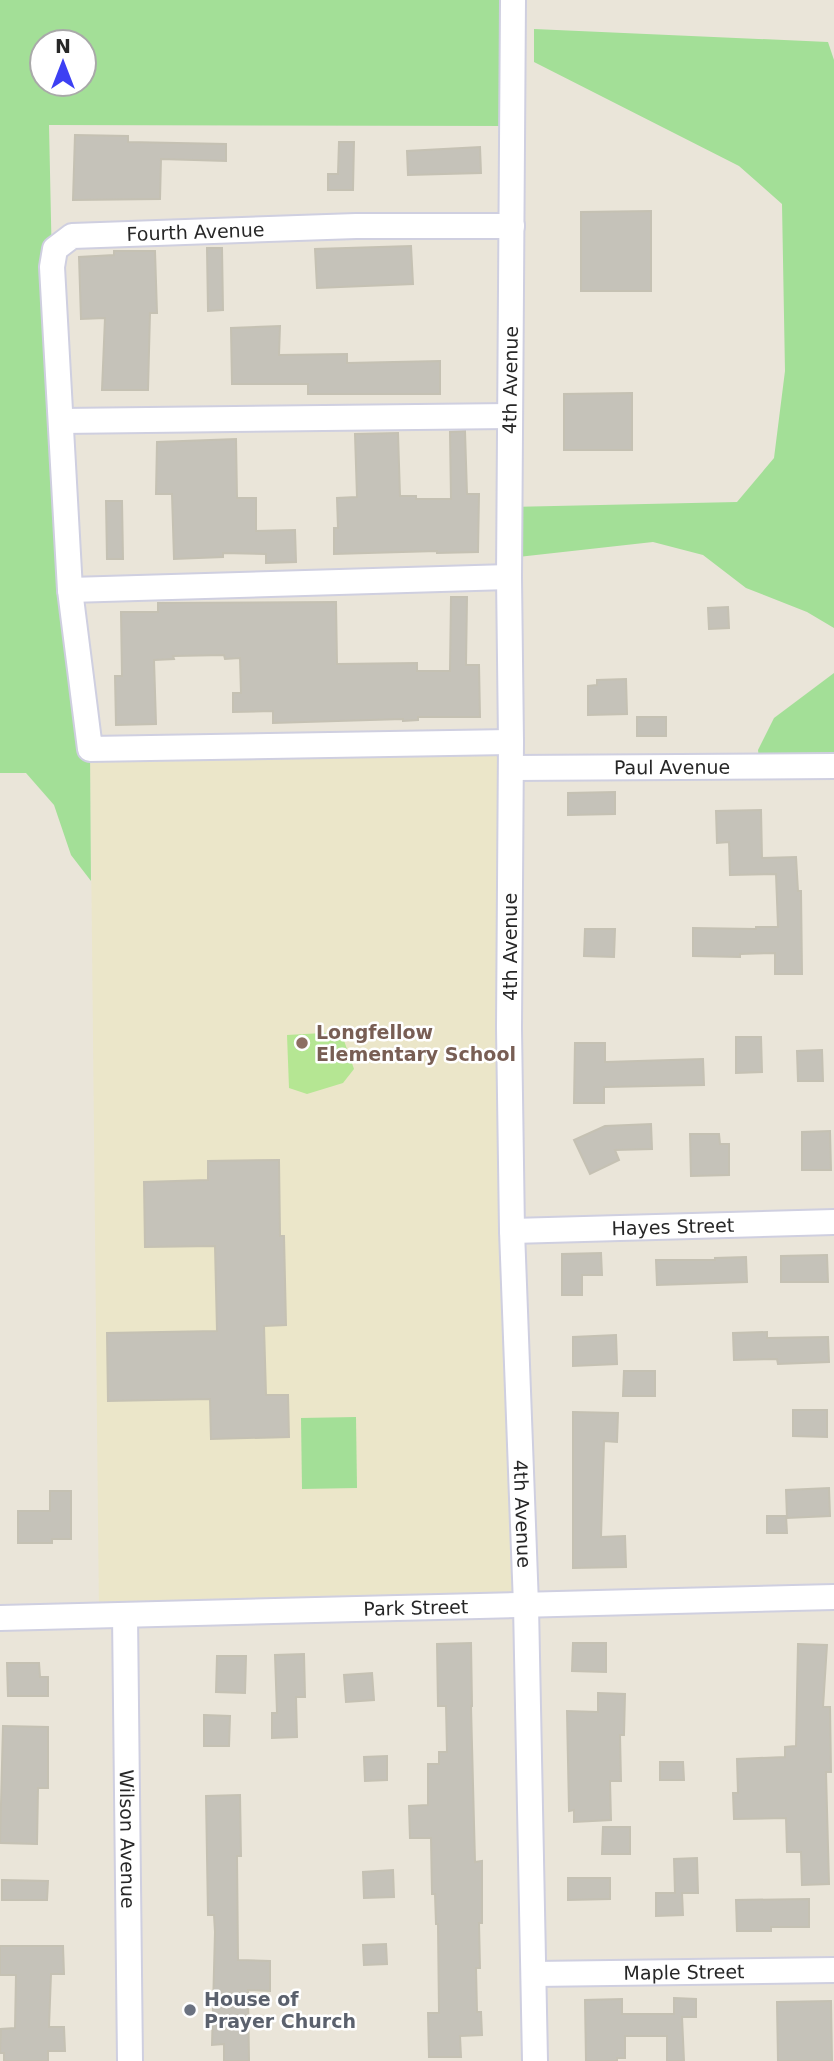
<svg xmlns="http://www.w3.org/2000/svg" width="834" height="2061" viewBox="0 0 834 2061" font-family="'DejaVu Sans',sans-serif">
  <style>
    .education { fill: #ebe6c9 }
    .green { fill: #a3df97; fill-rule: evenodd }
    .pitch { fill: #b5e693 }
    .building { fill: #c5c2b9; stroke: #c5c1b3; stroke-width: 2 }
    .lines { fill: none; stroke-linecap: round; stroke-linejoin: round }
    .minor-casing { stroke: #cfcfe0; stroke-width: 28 }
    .minor { stroke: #fff; stroke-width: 24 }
    .education-dot { fill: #8d6e63; stroke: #fff; stroke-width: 2.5 }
    .worship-dot { fill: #6b7280; stroke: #fff; stroke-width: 2.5 }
    .labels { text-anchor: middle; stroke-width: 5; stroke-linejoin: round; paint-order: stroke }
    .street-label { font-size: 19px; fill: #272727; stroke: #fff }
    .education-label { font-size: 19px; font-weight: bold; fill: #785e54; stroke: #fff; text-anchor: start }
    .worship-label { font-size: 19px; font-weight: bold; fill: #5b616d; stroke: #fff; text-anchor: start }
  </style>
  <rect width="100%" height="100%" fill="#eae5d9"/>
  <polygon class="education" points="511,742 526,1605 99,1616 90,749"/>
  <g class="green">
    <path d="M0 0H513L512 126 49 125 52 267 90 749 91 881 71 855 54 805 26 773H0ZM42 42H84V84H42Z"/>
    <polygon points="534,29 828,42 834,60 834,628 807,612 746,588 703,555 653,542 509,558 509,507 737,502 774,458 785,371 782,204 739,166 534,62"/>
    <polygon points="834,673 834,766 760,766 758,750 774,718"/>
    <polygon points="356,1417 357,1488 302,1489 301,1418"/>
  </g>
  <polygon class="pitch" points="341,1032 354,1069 343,1083 307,1094 289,1088 287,1035"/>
  <g class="building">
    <polygon points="75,135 128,136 128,142 226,144 226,161 161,159 160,199 73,200"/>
    <polygon points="339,142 354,142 353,190 328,190 328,174 338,174"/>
    <polygon points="480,147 481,173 408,175 407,151"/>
    <polygon points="651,211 651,291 581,291 581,212"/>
    <polygon points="411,246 413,284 317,288 315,249"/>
    <polygon points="207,248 222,248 223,310 208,311"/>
    <polygon points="114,251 155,251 157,313 150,313 148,390 102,390 105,318 81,319 79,257 114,255"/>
    <polygon points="280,326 279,355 347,354 347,363 440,361 440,394 308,394 308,384 232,384 231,328"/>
    <polygon points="632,393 632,450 564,450 564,394"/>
    <polygon points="465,431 467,494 479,494 478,552 437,553 437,551 334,554 334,528 338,528 337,498 357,497 355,434 398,433 400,496 416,496 416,499 451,499 450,432"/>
    <polygon points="236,439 237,498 256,498 256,531 295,530 296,562 266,563 266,554 223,553 223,557 174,559 172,494 156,494 157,442"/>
    <polygon points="106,501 122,501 123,559 107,559"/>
    <polygon points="451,597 467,597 466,665 479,665 480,717 418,717 418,720 403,721 403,719 273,723 273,711 233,712 233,693 241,693 240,658 225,659 224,655 173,656 174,659 154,660 156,724 116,725 115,676 122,676 121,612 158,612 158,603 336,602 337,664 417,663 417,671 450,671"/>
    <polygon points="728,607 729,628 709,629 708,608"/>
    <polygon points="626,679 627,714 588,715 588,686 597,685 597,680"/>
    <rect x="637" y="717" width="29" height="19"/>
    <polygon points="615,792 615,814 568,815 568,793"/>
    <polygon points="761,810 762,858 796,857 798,891 801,891 802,974 775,974 775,953 740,954 740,957 693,956 693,928 756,929 756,927 778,927 776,874 730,875 729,842 717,843 716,811"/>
    <polygon points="585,929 615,929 614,957 584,956"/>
    <polygon points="736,1037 761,1037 762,1072 736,1073"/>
    <polygon points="575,1043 605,1043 605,1062 703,1059 704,1085 604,1087 604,1103 574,1103"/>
    <polygon points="822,1050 823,1081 798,1081 797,1051"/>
    <polygon points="651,1124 652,1149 615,1150 619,1160 590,1174 574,1140 605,1126"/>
    <polygon points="830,1131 831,1170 802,1170 802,1132"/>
    <polygon points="690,1134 719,1134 720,1144 729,1144 729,1175 691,1176"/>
    <polygon points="279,1160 280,1236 284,1236 286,1325 264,1326 266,1395 288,1395 289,1437 211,1439 210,1399 108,1401 107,1333 217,1331 215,1246 145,1247 144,1182 208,1180 208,1161"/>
    <polygon points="601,1253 602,1275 582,1275 582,1295 562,1295 562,1254"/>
    <polygon points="827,1255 828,1282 781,1282 781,1256"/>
    <polygon points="746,1257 747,1282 657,1285 656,1260 715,1260 715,1258"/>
    <polygon points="767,1332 767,1338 828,1337 829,1362 778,1364 777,1359 734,1360 733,1333"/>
    <polygon points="616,1335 617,1364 573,1366 573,1337"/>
    <polygon points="624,1371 655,1371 655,1396 623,1396"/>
    <polygon points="793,1410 827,1410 827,1437 793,1436"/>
    <polygon points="573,1412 618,1413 617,1442 604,1441 601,1537 625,1536 626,1567 573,1568"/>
    <polygon points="829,1488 830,1516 787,1518 786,1490"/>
    <polygon points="50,1491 71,1491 71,1539 52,1539 52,1543 18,1543 18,1511 50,1511"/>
    <polygon points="767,1516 786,1516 787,1533 767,1533"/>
    <polygon points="471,1643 472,1706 471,1706 475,1862 482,1861 482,1923 479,1923 480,1968 476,1968 477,2012 481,2012 482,2035 460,2036 461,2057 429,2057 428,2013 439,2013 438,1924 436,1924 435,1894 432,1894 431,1838 410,1838 409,1806 428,1805 428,1764 439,1764 439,1752 447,1752 446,1706 438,1706 437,1644"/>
    <polygon points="573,1643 606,1643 606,1672 572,1671"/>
    <polygon points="798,1644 827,1645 823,1707 830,1707 831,1772 826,1772 829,1884 802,1885 801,1852 787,1852 786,1818 734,1819 733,1793 738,1793 737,1759 785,1757 785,1747 796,1746"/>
    <polygon points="304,1654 305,1697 296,1697 297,1737 272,1738 272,1713 277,1713 275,1655"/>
    <polygon points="217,1656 246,1656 245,1693 216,1692"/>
    <polygon points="7,1663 39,1663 40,1677 48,1677 48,1696 8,1696"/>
    <polygon points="372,1673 374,1700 346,1702 344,1675"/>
    <polygon points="598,1693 625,1694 624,1735 620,1735 621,1781 610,1781 611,1820 574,1822 574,1810 569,1811 567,1711 598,1712"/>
    <polygon points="204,1715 230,1716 229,1746 204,1746"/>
    <polygon points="3,1726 48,1727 48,1788 38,1788 37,1844 0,1843"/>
    <polygon points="387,1756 387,1780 365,1781 364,1757"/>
    <polygon points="660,1762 683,1762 684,1780 660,1780"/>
    <polygon points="240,1795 241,1856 237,1856 238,1960 270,1961 270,1991 248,1990 249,2061 224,2061 224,2044 212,2045 215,1932 214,1915 208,1915 206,1796"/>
    <polygon points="603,1827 630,1827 630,1854 602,1854"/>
    <polygon points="697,1858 698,1893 682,1893 683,1915 656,1916 656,1893 675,1893 674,1859"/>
    <polygon points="393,1870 394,1897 364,1898 363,1872"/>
    <polygon points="568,1878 610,1878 610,1899 568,1900"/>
    <polygon points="2,1880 48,1881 47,1900 2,1900"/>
    <polygon points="809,1899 809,1927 771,1927 771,1931 737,1931 736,1900"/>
    <polygon points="386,1944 387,1964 364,1965 363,1945"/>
    <polygon points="0,1946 63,1946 64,1974 51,1974 49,2027 64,2027 65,2051 48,2051 48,2061 4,2061 4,2053 0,2053 1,2029 15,2028 16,1975 0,1975"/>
    <polygon points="674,1998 696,1999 696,2017 682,2017 684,2061 667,2061 667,2036 625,2036 625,2058 617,2058 617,2061 586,2061 585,2000 622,1999 622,2014 674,2014"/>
    <polygon points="831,2001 832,2061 778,2061 777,2002"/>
  </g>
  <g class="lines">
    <defs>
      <g id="minor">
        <path id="s1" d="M513 0 509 577 511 742 509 1028 512 1231 526 1605 535 2061"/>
        <polyline points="61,421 510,416"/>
        <polyline points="70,590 509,577"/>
        <path id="s2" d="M511 742 90 749 70 590 52 267 55 249 72 236 356 226H512"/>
        <path id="s3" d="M511 768 834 766"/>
        <path id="s4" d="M512 1231 834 1222"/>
        <path id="s5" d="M125 1615 130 2061"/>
        <path id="s6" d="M0 1618 834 1597"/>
        <path id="s7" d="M534 1974 834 1970"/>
      </g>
    </defs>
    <use href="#minor" class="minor-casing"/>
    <use href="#minor" class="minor"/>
  </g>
  <circle class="education-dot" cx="302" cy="1043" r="7"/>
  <circle class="worship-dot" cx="190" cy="2010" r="7"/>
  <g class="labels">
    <g class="street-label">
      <text dy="7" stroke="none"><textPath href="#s2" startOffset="1068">Fourth Avenue</textPath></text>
      <text transform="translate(510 380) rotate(-89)" y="7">4th Avenue</text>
      <text dy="7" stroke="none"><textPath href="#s3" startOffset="161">Paul Avenue</textPath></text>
      <text transform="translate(510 947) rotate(-90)" y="7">4th Avenue</text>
      <text dy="7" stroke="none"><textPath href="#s4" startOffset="161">Hayes Street</textPath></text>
      <text dy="7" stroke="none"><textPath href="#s1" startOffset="1514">4th Avenue</textPath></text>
      <text dy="7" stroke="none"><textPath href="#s6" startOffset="416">Park Street</textPath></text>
      <text dy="7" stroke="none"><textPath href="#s5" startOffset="224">Wilson Avenue</textPath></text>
      <text dy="7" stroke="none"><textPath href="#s7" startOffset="150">Maple Street</textPath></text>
    </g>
    <g class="education-label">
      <text x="316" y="1039">Longfellow<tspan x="316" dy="22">Elementary School</tspan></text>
    </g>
    <g class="worship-label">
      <text x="204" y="2006">House of<tspan x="204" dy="22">Prayer Church</tspan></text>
    </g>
  </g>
  <g transform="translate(63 63)"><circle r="33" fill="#ffffff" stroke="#a9a9a9" stroke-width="2"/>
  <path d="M0-5L12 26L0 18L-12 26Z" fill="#3d40f3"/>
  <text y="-10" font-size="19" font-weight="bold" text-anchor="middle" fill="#272727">N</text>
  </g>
</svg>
